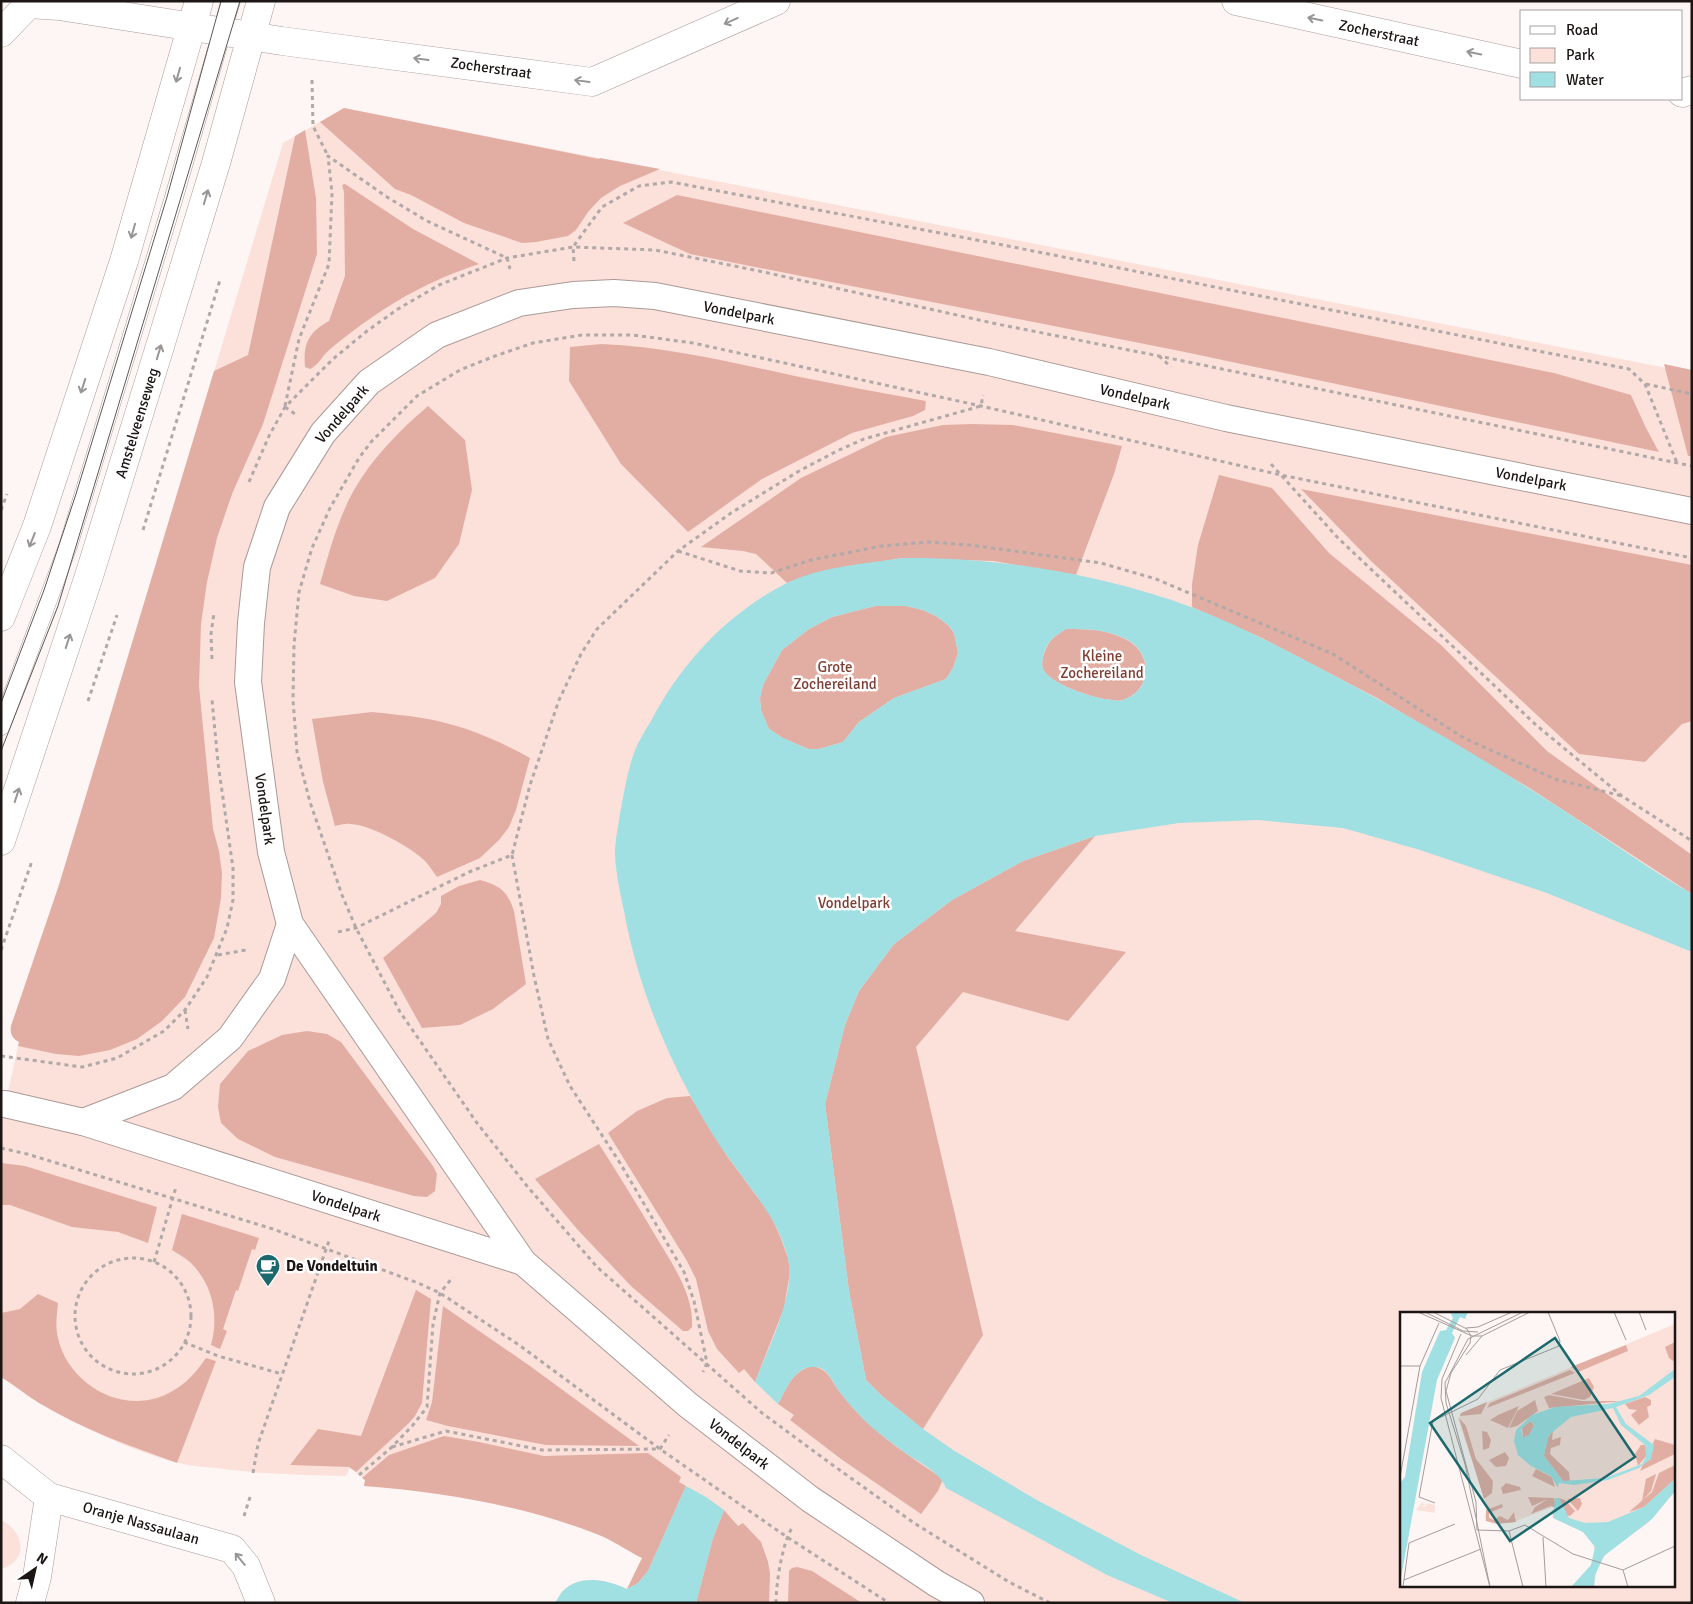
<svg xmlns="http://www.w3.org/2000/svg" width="1693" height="1604" viewBox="0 0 1693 1604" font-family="Signika,sans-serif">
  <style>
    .green { fill: #fce0da; fill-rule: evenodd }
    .forest { fill: #e2aea3 }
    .water { fill: #a0dfe2; fill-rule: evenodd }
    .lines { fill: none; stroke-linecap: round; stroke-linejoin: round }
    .service-casing { stroke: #aa9a97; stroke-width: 19 }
    .pedestrian-casing { stroke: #aa9a97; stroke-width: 28 }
    .minor-casing { stroke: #aa9a97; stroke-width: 29 }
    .secondary-casing { stroke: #aa9a97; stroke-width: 29 }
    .path { stroke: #b0a9a8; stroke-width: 3; stroke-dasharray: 4 4; stroke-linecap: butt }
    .service { stroke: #fff; stroke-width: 18 }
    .pedestrian { stroke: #fff; stroke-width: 26 }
    .minor { stroke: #fff; stroke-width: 28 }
    .secondary { stroke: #fff; stroke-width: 28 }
    .tram { stroke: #5e5856; stroke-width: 1 }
    .oneway { stroke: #989695 }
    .labels { text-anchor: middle; stroke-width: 5; stroke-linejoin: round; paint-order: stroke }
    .street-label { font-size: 15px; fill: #1b1514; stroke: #fff }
    .park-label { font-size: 15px; fill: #803e33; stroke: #fff }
    .poi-label { font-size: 15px; font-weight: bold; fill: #1b1514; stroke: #fff; text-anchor: start }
    .inset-road { fill: none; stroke: #a39c9a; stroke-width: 1 }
    .view { fill: #1c696d; fill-opacity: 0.15; stroke: #1c696d; stroke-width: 2.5 }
    .inset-edge { fill: none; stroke: #1b1514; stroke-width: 2.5 }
  </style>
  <rect width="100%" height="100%" fill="#fdf6f4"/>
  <g class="green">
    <path d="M344 108 1692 373V1603H555C558 1599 560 1593 564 1590 581 1574 608 1580 627 1589L642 1558C626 1550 611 1539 594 1533 520 1505 443 1492 364 1486L365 1480 350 1467 346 1476C302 1475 259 1474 216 1468 204 1467 191 1466 179 1463 115 1447 55 1413 1 1377V1123L19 1042C12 1038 10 1034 11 1026L59 885 283 143ZM1402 1313H1674V1585H1402Z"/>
    <path d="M1 1520C25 1532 29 1561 1 1569Z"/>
  </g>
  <g class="forest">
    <polygon points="344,108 599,159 600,158 660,169 620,186 601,198 588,212 576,230 568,236 536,242 522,243 464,223 411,195 395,189 320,122"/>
    <path d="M305 130 316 198 317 254 263 424 232 494 217 538 207 582 201 624 199 686 213 829 219 851 222 873 221 898 214 938 185 997 162 1021 137 1039 110 1050 79 1056 56 1054 18 1046 19 1042C12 1038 10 1034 11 1026L59 885 214 371 248 355 295 136Z"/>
    <path d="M345 184 413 229 479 264C431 280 394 300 353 331 345 337 337 343 329 350 322 356 318 366 310 369L305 367C303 343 309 332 329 321L345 276 344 192 342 185Z"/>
    <polygon points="677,195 1554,373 1631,395 1646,428 1659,452 1180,351 690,254 623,223"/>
    <path d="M601 344C669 347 730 362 795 376 839 385 883 393 926 401L925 410 913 416 852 433 762 479 688 532 621 464 569 381 570 347Z"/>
    <polygon points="1664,364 1692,370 1692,456 1688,456"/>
    <path d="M428 406 465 440 472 490 459 544 435 578 387 601 354 596 320 584C329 552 338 519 354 490 373 457 400 430 428 406Z"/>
    <polygon points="971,424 1013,425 1122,446 1114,474 1076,575 993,561 903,558 828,570 787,583 756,554 743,551 701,547 801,478 886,437 943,425"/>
    <polygon points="1219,475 1272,488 1329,553 1441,645 1547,751 1692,855 1692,894 1531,789 1377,698 1262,638 1192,607 1192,584 1198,545"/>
    <polygon points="1301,489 1692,565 1692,721 1682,724 1645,762 1579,754 1371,561"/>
    <polygon points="875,606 906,606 923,610 936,616 948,625 954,633 958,653 953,668 946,679 894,698 859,722 843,742 819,749 808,749 783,738 769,729 761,710 760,698 763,685 782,650 809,629 832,617"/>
    <path d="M1066 629C1087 629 1106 629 1125 639 1153 652 1153 690 1123 700 1117 702 1110 699 1104 699 1089 696 1050 684 1043 669 1041 664 1043 656 1045 651 1049 640 1056 635 1066 629Z"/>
    <path d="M372 712C389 714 405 715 422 718 460 724 496 739 530 758L516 810 509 827 499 840 480 858 437 877C433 872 430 866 425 861 411 847 371 825 351 824 346 823 340 825 335 826L323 782 312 719Z"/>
    <polygon points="1095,836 1015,931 1126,952 1068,1021 963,992 916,1047 983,1335 923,1429 882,1396 866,1380 849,1291 825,1104 845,1025 859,991 894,944 952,900 1023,861"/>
    <path d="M480 880C500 886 507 890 514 911L526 984 493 1009 460 1025 422 1028 383 958 436 913 441 904V896L459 886Z"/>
    <polygon points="307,1031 327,1034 341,1042 433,1166 437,1174 435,1191 427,1197 414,1196 275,1157 238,1139 221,1123 218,1107 220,1084 248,1051 282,1035"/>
    <polygon points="690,1096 727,1156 770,1214 780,1236 788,1258 790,1272 784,1308 755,1382 744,1369 739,1373 717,1349 708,1331 696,1279 687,1261 608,1133 637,1111 667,1098"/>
    <path d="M599 1144C618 1174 637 1204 655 1235 671 1262 694 1294 692 1327L688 1331H683L631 1286 577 1229 535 1179Z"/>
    <polygon points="1,1163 25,1166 157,1207 148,1243 118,1232 72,1227 10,1205 1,1205"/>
    <path d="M182 1214 259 1238 255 1250 252 1249 238 1291 236 1290 223 1329 227 1331 220 1349 211 1345C219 1316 213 1285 191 1263 186 1258 178 1254 172 1250Z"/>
    <polygon points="416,1290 431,1299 422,1403 415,1416 409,1423 356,1472 349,1467 290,1465 318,1429 361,1436"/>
    <path d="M38 1294 58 1303C57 1315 55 1326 58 1338 67 1380 114 1411 157 1398 179 1391 194 1376 206 1358L216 1361 177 1463C130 1446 82 1429 39 1403 26 1395 14 1385 1 1377V1313L20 1309Z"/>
    <polygon points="443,1306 530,1366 639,1446 546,1445 448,1426 426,1420 432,1402"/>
    <path d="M813 1366C831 1371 830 1380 840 1392 844 1397 848 1402 852 1407 878 1436 911 1457 943 1479L938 1491 921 1514 841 1459 790 1420 794 1415 778 1404C788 1386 792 1371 813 1366Z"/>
    <path d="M444 1436 479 1442 544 1456 648 1453 681 1477 679 1482 686 1486 648 1571 638 1583 627 1589 642 1558C626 1550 611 1539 594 1533 520 1505 443 1492 364 1486L365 1480 362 1478 389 1455Z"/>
    <polygon points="724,1510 738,1526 743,1523 761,1542 768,1562 770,1573 769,1603 696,1603 713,1538"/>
    <polygon points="797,1567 812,1571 862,1603 788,1603 789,1571 792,1568"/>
  </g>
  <g class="water">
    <path d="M903 558C998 557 1101 574 1191 607 1233 623 1274 644 1314 665 1387 703 1460 745 1530 789 1585 823 1636 861 1692 894V952L1547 893 1420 850 1343 828 1258 820 1179 823 1095 836 1023 861 952 900 894 944 859 991 845 1025 825 1104 849 1291 866 1380 882 1396 923 1429 953 1450 1035 1499 1141 1555 1245 1603H1173L1107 1575 946 1488C939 1470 915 1461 900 1449 888 1440 875 1431 864 1420 856 1411 846 1401 839 1391 832 1382 828 1366 813 1367 794 1367 786 1390 778 1404L755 1382C768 1349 796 1294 788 1259 779 1219 751 1190 728 1157 714 1138 701 1116 690 1095 659 1037 636 976 624 911 620 892 616 874 615 855 615 841 618 827 620 814 624 793 627 773 634 753 638 742 645 731 651 721 682 662 728 613 787 583 822 566 865 564 903 558ZM875 606H906L923 610 936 616 948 625 954 633 958 653 953 668 946 679 894 698 859 722 843 742 819 749H808L783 738 769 729 761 710 760 698 763 685 782 650 809 629 832 617ZM1066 629C1087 629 1106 629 1126 639 1153 652 1153 690 1123 700 1117 702 1110 699 1104 699 1089 696 1050 684 1043 669 1041 664 1043 656 1045 650 1049 640 1056 635 1066 629Z"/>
    <path d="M686 1486 706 1497 724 1510 713 1538 696 1603H555C558 1599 560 1593 564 1590 581 1574 608 1580 627 1589L638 1583 648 1571Z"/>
  </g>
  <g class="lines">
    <defs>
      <polyline id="service" points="1,726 68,546 174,197 231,1"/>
      <g id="pedestrian">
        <polyline points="5,1104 83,1122 523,1262"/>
        <polyline points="83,1122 173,1087 230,1038 272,979 290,924"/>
        <polyline points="971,1603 937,1584 810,1499 688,1405 523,1262 290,924 271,852 248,682 251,623 257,567 277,507 323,433 369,382 437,335 519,303 573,295 614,293 655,296 989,362 1226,418 1692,511"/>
      </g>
      <g id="minor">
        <polyline points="1236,1 1522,64"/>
        <polyline points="1,33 29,4 59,6 282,41 592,82 776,1"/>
        <polyline points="1682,93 1692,90"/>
        <polyline points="1,1459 49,1497 232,1549 246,1566 261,1603"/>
        <polyline points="30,1603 37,1577 49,1497"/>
      </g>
      <g id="secondary">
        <polyline points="1,617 37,526 124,261 199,1"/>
        <polyline points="1,841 89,576 161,343 216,163 261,1"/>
      </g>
    </defs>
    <use href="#service" class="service-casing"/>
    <use href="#pedestrian" class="pedestrian-casing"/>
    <use href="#minor" class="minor-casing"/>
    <use href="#secondary" class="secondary-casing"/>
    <g class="path">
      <polyline points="312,80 313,126 328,156"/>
      <polyline points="574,261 573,247 602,207 639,186 671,182 1003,245 1629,369 1645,384 1677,463"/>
      <polyline points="1159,356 1171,367"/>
      <polyline points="1646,384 1692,394"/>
      <polyline points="285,406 299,339 329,264 332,193 328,156 387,197 427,221 507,258 510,269"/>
      <polyline points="285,407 295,414"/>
      <polyline points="1271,464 1338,538 1536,725 1622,796 1692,841"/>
      <polyline points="249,482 269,436 285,407 333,359 367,331 398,309 439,285 507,258 573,247 655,250 759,271 997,324 1159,356 1692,466"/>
      <polyline points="1,510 7,494"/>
      <polyline points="143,530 220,280"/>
      <polyline points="678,551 740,571 771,573 811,560 882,546 928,542 970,545 1101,563 1156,579 1333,654 1464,738 1555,779 1622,796"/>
      <polyline points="212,659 211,634 214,613"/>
      <polyline points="88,701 117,615"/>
      <polyline points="512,855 534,976 548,1039 570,1086 620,1163 684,1272 694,1301 707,1363 703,1372"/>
      <polyline points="338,932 356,928 469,872 512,855 530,785 559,700 581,654 597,629 678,551 731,513 799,471 839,450 864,439 981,406 983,395"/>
      <polyline points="1,950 32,861"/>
      <polyline points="218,955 246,950"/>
      <polyline points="185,1010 188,1029"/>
      <polyline points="1,1056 82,1067 117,1058 164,1031 185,1010 207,977 227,928 233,900 233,868 218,763 212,700"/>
      <polyline points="1,1148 27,1154 273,1229 418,1283 440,1293 519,1345 660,1449 787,1537 889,1603"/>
      <circle cx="133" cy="1316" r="58"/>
      <polyline points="154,1262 176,1187"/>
      <polyline points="184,1342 218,1356 282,1374"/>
      <polyline points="392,1447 446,1431 542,1450 660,1449 669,1435"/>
      <polyline points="253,1473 258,1444 330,1238"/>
      <polyline points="359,1475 392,1447 413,1425 427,1407 433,1324 440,1293 453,1277"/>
      <polyline points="244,1516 251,1494"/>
      <path d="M776 1603C776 1584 782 1544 792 1528"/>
      <polyline points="1050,1603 1009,1582 914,1523 834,1466 762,1413 597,1267 527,1186 477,1123 400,1012 356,928 342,895 310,802 297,752 293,700 294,645 299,592 312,548 330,508 359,458 371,442 417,396 460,370 495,356 533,343 582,335 633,335 693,343 981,406 1281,475 1692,558"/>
    </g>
    <use href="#service" class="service"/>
    <use href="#pedestrian" class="pedestrian"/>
    <use href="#minor" class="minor"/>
    <use href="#secondary" class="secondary"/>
    <g class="tram">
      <polyline points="1,703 44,590 76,494 167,197 221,1"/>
      <polyline points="1,751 58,606 240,1"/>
    </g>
  </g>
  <defs><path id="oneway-shaft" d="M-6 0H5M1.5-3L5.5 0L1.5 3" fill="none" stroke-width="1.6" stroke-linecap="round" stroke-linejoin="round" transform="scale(1.25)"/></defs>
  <g class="oneway">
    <use href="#oneway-shaft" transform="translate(1315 19) rotate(-168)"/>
    <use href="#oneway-shaft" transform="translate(731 21) rotate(156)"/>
    <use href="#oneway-shaft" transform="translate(1474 53) rotate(-168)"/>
    <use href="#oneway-shaft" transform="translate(421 59) rotate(-172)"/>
    <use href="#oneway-shaft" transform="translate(178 75) rotate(106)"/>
    <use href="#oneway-shaft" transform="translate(582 81) rotate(-172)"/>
    <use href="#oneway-shaft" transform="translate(206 197) rotate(-73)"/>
    <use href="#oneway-shaft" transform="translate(133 231) rotate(106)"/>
    <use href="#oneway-shaft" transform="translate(159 352) rotate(-73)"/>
    <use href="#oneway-shaft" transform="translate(83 386) rotate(108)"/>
    <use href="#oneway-shaft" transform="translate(32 540) rotate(112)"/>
    <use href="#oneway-shaft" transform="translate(68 641) rotate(-72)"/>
    <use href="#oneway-shaft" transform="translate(17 795) rotate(-72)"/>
    <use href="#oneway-shaft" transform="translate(240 1559) rotate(-129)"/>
  </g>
  <defs>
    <symbol id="cafe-pin" viewBox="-11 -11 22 30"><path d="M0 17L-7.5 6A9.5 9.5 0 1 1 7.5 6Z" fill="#1c696d" stroke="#fff"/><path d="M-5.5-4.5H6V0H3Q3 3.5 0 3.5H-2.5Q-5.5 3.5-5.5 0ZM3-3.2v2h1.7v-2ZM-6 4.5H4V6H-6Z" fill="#fff"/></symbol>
  </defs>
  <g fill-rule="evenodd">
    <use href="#cafe-pin" x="254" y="1252" width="28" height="38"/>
  </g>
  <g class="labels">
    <g class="street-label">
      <text transform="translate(1379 33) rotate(12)" y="5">Zocherstraat</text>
      <text transform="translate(491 68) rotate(8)" y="5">Zocherstraat</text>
      <text transform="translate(739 313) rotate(11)" y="5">Vondelpark</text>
      <text transform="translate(1135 397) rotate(13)" y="5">Vondelpark</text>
      <text transform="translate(342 414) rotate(-49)" y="5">Vondelpark</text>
      <text transform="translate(137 423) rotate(-73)" y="5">Amstelveenseweg</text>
      <text transform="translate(1531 479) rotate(11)" y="5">Vondelpark</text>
      <text transform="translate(265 809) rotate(82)" y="5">Vondelpark</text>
      <text transform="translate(346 1206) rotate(18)" y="5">Vondelpark</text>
      <text transform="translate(739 1444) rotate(38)" y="5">Vondelpark</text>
      <text transform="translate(141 1523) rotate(16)" y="5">Oranje Nassaulaan</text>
    </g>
    <g class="park-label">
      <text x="1102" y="661">Kleine<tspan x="1102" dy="17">Zochereiland</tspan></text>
      <text x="835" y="672">Grote<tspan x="835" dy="17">Zochereiland</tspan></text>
      <text x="854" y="908">Vondelpark</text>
    </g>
    <g class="poi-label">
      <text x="286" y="1271">De Vondeltuin</text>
    </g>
  </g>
  <g transform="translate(1400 1312)">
    <rect width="275" height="275" fill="#fdf6f4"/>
    <path d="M275 12V180L247 212 207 240 197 257 194 275H171L190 255 195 241 193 229 183 220 153 206 151 200 155 194 111 211 86 209 84 204 88 197 58 107 61 101ZM22 190 26 193 20 194 26 195 27 191 35 193V201L16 198Z" fill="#fce0da"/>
    <path d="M275 30V47L273 49 269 46 265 35ZM226 33 228 39 178 60 171 55ZM170 58 175 61 87 96 90 91ZM189 66 194 75 190 85 184 88 151 82ZM149 83 182 89H223L149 96 144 85ZM245 85 251 88V93L247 95 249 105 239 113 231 103 237 98 229 97 225 92ZM135 88 138 99 117 114 109 116 117 99ZM87 90 81 102 60 104 61 101ZM119 94 108 116 90 108 98 103ZM59 106 66 114 76 147 93 169 92 181 84 187ZM131 109 134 114 129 123 123 126 122 115ZM153 118 152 128 161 125 160 133 151 136 150 142 169 160 170 170 163 169 144 144 145 130ZM82 119 87 120 91 128 89 136 83 138ZM255 127 275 133V142L240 159ZM241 133H246V144L238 154 235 142ZM105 140 109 146 106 154 96 155 89 148ZM275 153V167L244 195 229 200 252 180 259 161ZM136 157 152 165 155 175 132 164ZM256 162 251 179 242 189 246 167ZM106 171 120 175 121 178 103 182 101 176ZM128 185 154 186 156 196 151 194 131 202 135 195 148 187 132 194ZM159 186 165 188 175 199 170 204 165 203ZM180 186 182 192 178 199 167 187ZM102 192 103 195 89 201V206L94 208 100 204 108 208 114 200 116 210 97 212 86 209V198Z" fill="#e2aea3"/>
    <path d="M50 0H68L65 7 60 5 52 21 55 26 37 68 0 271V171L5 165 22 60 40 19 46 18 53 6ZM275 57V65L249 83 216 95 226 112 254 133 251 147 239 156 208 168 174 173 159 171 158 176 151 164 131 154 118 143 114 129 116 118 132 103 155 95 208 92 239 84ZM213 96 221 113 245 133 246 144 242 152 205 166 163 169 144 144 149 123 171 105ZM131 109 134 113 129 123 123 126 121 117ZM275 167V179L252 207 204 244 195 263 194 275H171L191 253 195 235 183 220 153 206 155 186H159L169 206 185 211 208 210 244 195Z" fill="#a0dfe2" fill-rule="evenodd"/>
    <path class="inset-road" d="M18 0 72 24H82L130 0M25 0 63 19 78 20M33 0 67 17 71 24 70 31 51 61 46 79 76 190 77 218M214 0 226 28M239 0 246 18M66 16 78 15 112 0M61 22 42 67 41 86 90 275M66 43 82 24M0 54H20M0 165 20 54 39 11M35 191 19 185 33 109 78 87 100 58 159 34 160 29 148 0M77 218 109 219 125 213 173 242 223 258 275 234M109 219 123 275M143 225 146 275M223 258 228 275M4 268 81 237M3 275 9 231 55 212M90 275 65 152 46 91 45 71 68 27 123 0"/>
    <path class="view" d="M155 26 235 145 110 229 30 111Z"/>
    <rect width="275" height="275" class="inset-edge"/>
  </g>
  <rect width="1693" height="1604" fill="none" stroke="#1b1514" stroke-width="5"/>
  <rect x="1520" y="10" width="162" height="90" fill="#ffffff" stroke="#a4a1a1"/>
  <rect x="1530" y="26" width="25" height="8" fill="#ffffff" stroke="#a4a1a1"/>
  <text x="1566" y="35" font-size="15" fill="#1b1514">Road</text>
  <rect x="1530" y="48" width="25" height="15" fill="#fce0da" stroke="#a4a1a1"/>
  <text x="1566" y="60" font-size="15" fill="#1b1514">Park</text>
  <rect x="1530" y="72" width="25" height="15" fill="#a0dfe2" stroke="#a4a1a1"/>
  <text x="1566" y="85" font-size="15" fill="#1b1514">Water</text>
  <g transform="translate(35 1569) rotate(34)" stroke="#ffffff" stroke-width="4" paint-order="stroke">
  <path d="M0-4L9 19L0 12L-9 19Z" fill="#1b1514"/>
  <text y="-8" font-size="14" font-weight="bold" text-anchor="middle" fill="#1b1514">N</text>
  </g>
</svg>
